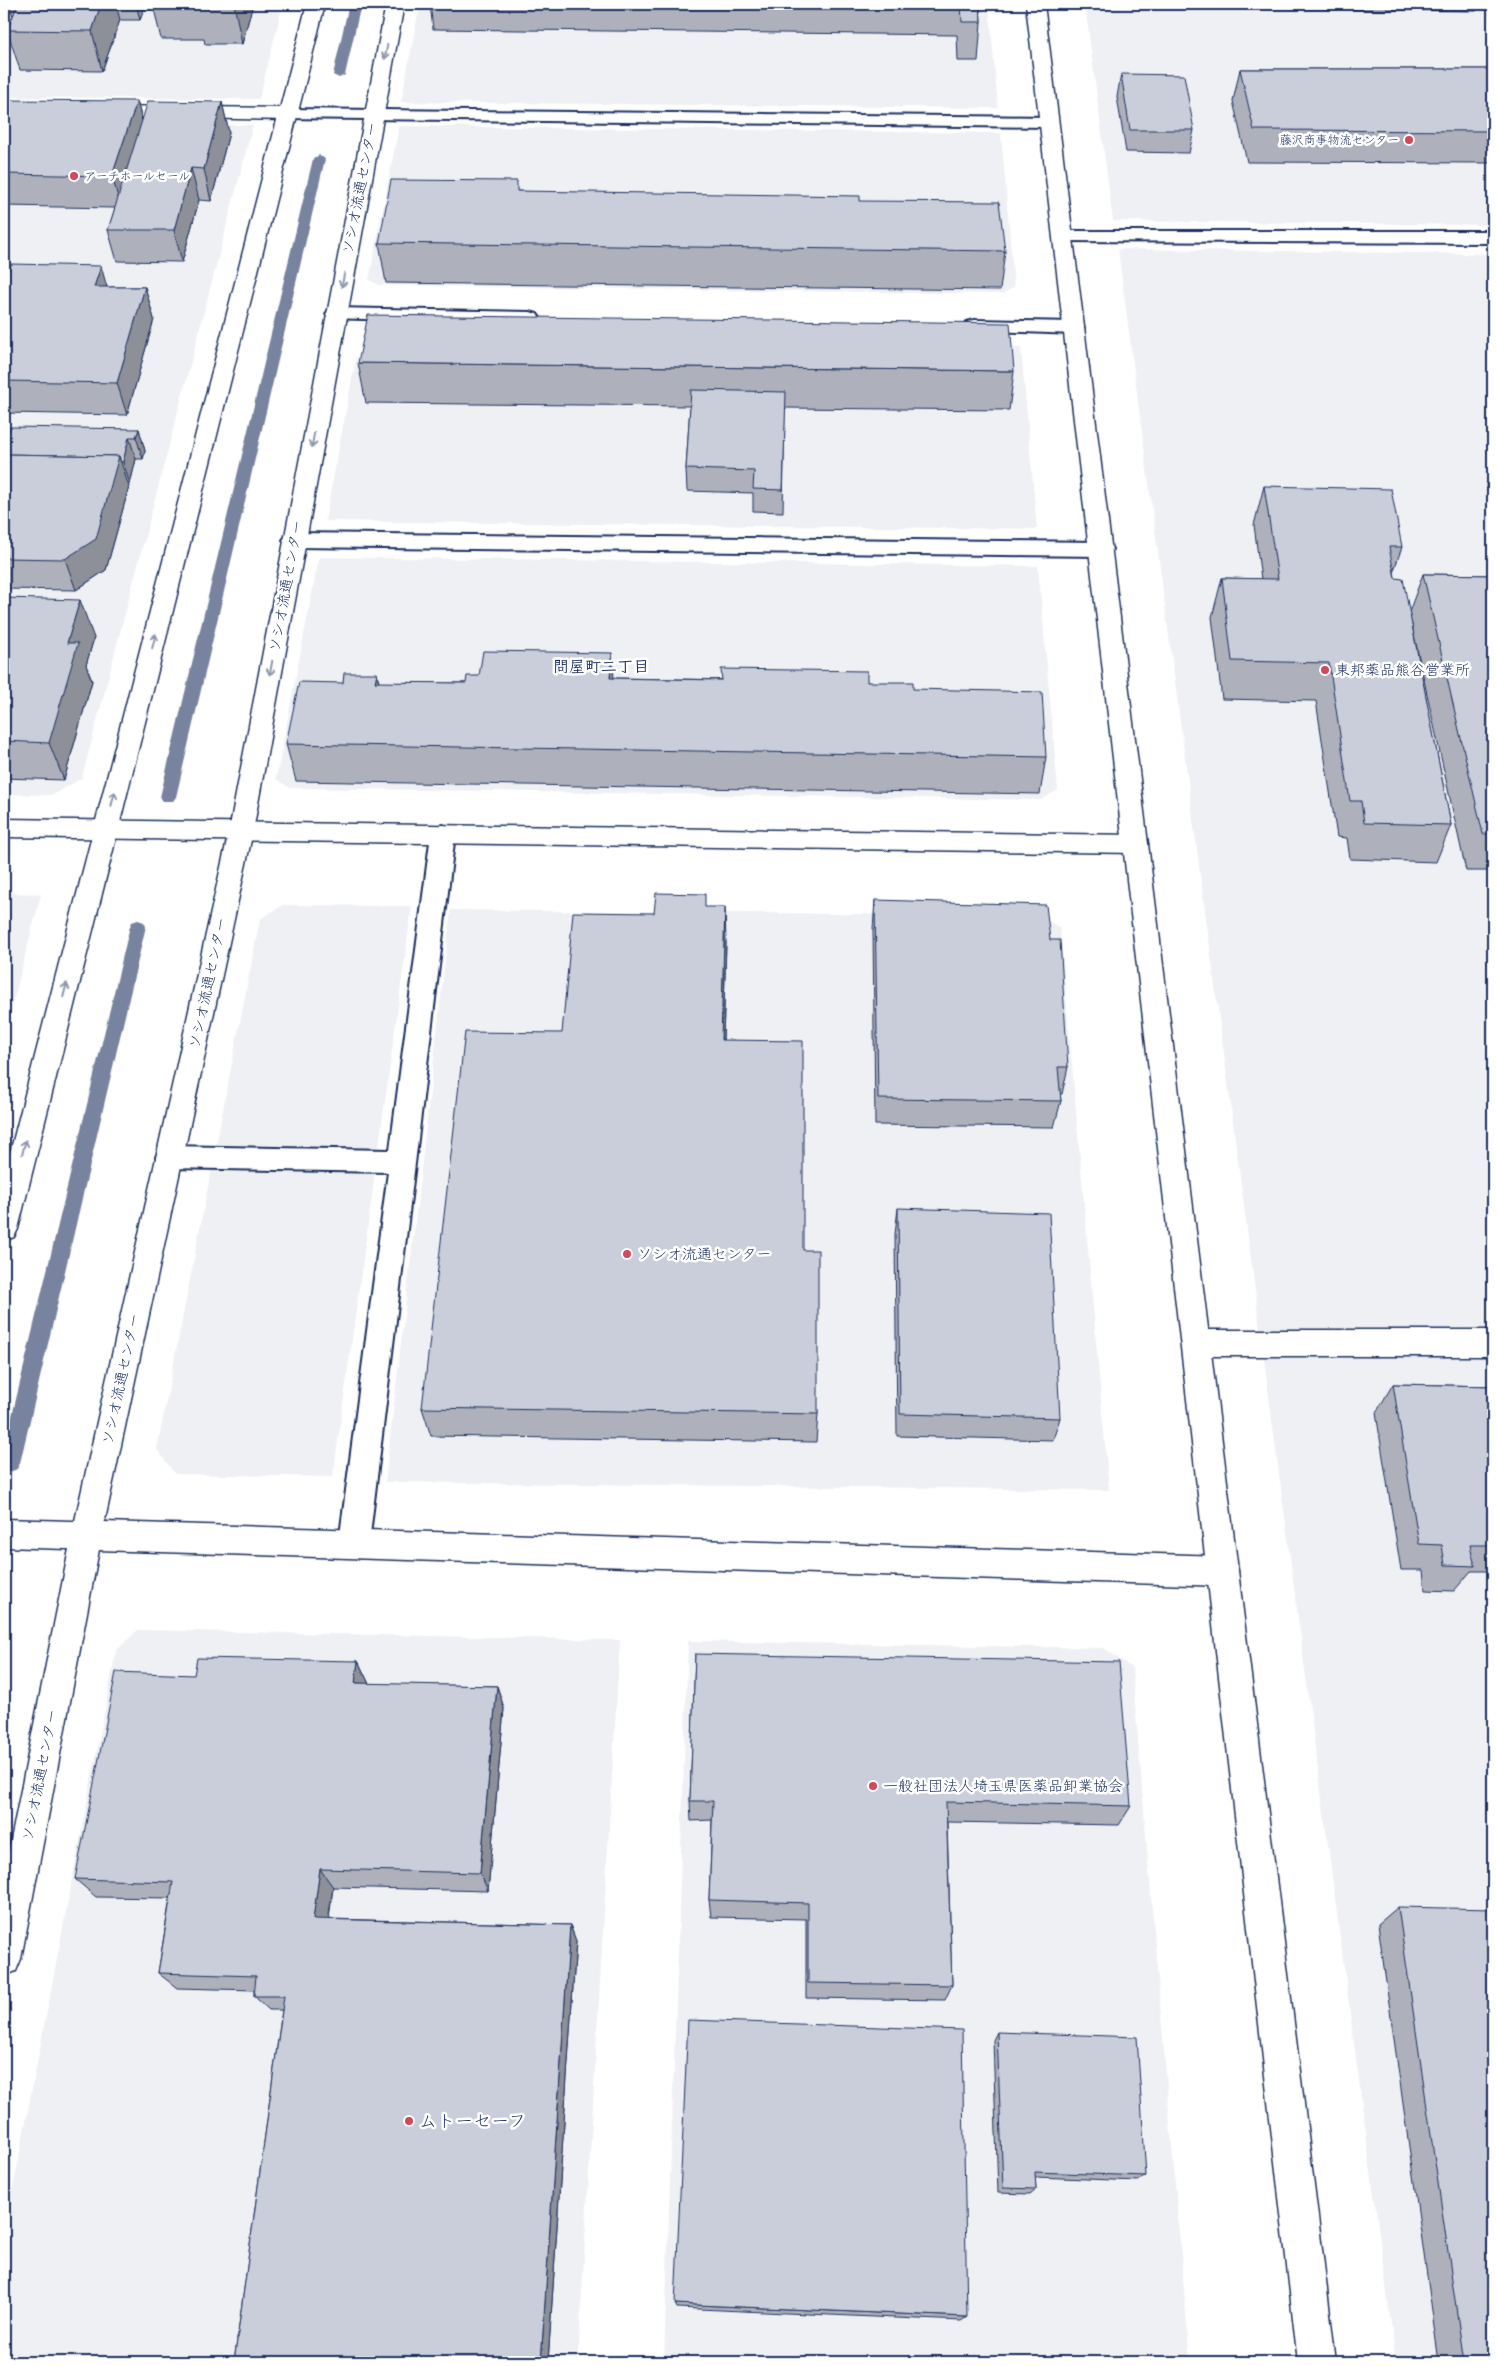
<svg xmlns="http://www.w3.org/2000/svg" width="1497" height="2366" viewBox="0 0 1497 2366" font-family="Pangolin,'Klee One',sans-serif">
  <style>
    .built { fill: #eff0f4 }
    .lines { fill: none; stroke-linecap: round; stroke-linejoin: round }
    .stream { fill: #77839f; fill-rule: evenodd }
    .service-casing { stroke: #1b2f5e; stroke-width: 4 }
    .minor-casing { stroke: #1b2f5e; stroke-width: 3 }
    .tertiary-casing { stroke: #1b2f5e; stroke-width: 3 }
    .service { fill: #fff; fill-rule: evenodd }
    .minor { fill: #fff; fill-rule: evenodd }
    .tertiary { fill: #fff; fill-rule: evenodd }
    .wall { fill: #aeb1bb; stroke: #1b2f5e }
    .shaded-wall { fill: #8d9099; stroke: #1b2f5e }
    .building { fill: #caceda; stroke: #1b2f5e }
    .oneway { stroke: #8d97ae }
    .poi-dot { fill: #d1495b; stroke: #fff; stroke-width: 2 }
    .labels { text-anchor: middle; stroke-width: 5; stroke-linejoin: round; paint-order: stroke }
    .far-poi-label { font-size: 12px; fill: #1b2f5e; stroke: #fff; text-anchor: end }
    .street-label { font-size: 15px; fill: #1b2f5e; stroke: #fff }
    .poi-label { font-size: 15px; fill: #1b2f5e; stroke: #fff; text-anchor: start }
    .neighbourhood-label { font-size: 16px; font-weight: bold; fill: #1b2f5e; stroke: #fff }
    .near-poi-label { font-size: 18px; fill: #1b2f5e; stroke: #fff; text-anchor: start }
  </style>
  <rect width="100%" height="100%" fill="#fff"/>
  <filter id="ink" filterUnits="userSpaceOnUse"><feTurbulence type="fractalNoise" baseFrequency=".02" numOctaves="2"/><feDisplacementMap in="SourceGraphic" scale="10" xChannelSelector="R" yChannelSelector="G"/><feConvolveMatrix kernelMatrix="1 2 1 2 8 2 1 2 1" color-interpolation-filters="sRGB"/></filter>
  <g filter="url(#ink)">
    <g class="built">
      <polygon points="5,4 283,4 259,99 4,97"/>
      <polygon points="420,4 989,4 998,108 401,102"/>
      <polygon points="1085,4 1493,4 1493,225 1113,221"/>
      <polygon points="4,123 253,125 82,778 53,795 4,794"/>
      <polygon points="399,126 1001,133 1014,287 1002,294 379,285 369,280"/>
      <polygon points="1118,249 1493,254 1493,2362 1396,2362"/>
      <polygon points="1021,348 1037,529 325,521 356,358 369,349"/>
      <polygon points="319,557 1038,566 1058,790 1041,800 290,788 276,779"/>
      <polygon points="4,893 41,894 4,1037"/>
      <polygon points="283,905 412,906 333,1477 175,1474 157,1449 260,919"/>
      <polygon points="451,910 1040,916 1060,928 1109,1490 385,1482"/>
      <polygon points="138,1630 620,1640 578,2362 4,2362 4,2235 116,1651"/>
      <polygon points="688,1641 1104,1648 1132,1668 1190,2362 664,2362"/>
    </g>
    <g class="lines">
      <g class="stream">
        <polygon points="349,4 361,4 345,75 339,78 333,75"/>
        <polygon points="319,155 325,159 176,797 173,801 163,801 160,797 313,159"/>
        <polygon points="138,920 144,922 146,926 20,1463 17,1469 10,1472 4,1469 4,1449 130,926 132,922"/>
      </g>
      <defs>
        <g id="service">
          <polygon points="288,109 1049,117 1055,118 1058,122 1055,126 1049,127 282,118 279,114 282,110"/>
          <polygon points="1064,231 1493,231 1493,243 1057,241 1055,237 1057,233"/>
          <polygon points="336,308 530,312 537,314 540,318 537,322 530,324 329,318 326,314 329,310"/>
          <polygon points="974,320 1074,322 1081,324 1084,328 1081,332 1074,334 967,330 964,326 967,322"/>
          <polygon points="294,533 1101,542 1108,544 1112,549 1108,554 1101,556 294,547 287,545 283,540 287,535"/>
          <polygon points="443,825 451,828 455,834 369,1543 364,1553 354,1557 344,1553 339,1543 388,1172 169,1168 160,1165 156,1157 160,1149 169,1146 390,1150 431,834 435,828"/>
        </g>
        <g id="minor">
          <polygon points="102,106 288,108 295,110 297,114 295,118 288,120 95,116 93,112 95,108"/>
          <polygon points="4,819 1136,835 1145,837 1148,844 1145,851 1136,853 4,837"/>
          <polygon points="1196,1330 1493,1330 1493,1356 1196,1356 1186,1352 1182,1343 1186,1334"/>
          <polygon points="4,1519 1223,1556 1234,1561 1238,1571 1234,1581 1223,1586 4,1547"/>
        </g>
        <g id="tertiary">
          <polygon points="307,4 325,4 18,1229 14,1237 4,1241 4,1176"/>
          <polygon points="386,4 404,4 253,831 102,1534 21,1959 16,1971 4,1976 4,1875 72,1534 229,831"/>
          <polygon points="1026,4 1044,4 1336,2362 1298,2362"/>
        </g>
      </defs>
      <use href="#service" class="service-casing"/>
      <use href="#minor" class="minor-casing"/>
      <use href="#tertiary" class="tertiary-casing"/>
      <use href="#service" class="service"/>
      <use href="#minor" class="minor"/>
      <use href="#tertiary" class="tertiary"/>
    </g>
    <g class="wall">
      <polygon points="9,4 253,4 242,44 205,44 204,39 161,39 154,9 144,9 140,20 120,20 102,71 20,70 7,30 13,16"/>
      <polygon points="430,4 980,4 981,22 978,61 958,61 957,35 433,29"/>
      <polygon points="1236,4 1478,4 1476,11 1237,8"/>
      <polygon points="1240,69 1493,69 1493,163 1247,162 1233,101"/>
      <polygon points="1121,74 1194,130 1189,153 1126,152 1117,97"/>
      <polygon points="137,101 142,120 222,102 229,133 211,201 199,200 182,262 117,261 108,230 115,208 4,206 4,110"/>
      <polygon points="518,191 1005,251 1000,290 386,283 379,243"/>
      <polygon points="4,284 107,287 145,287 154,319 127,415 4,413"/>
      <polygon points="358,363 1014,371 1009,410 785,408 783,512 753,511 753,493 687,491 686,469 690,406 366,403"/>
      <polygon points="139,429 145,451 143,459 136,459 130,484 128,484 129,487 106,570 76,590 4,589 4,447"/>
      <polygon points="1264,486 1402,547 1394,570 1395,578 1409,612 1423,574 1493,575 1493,871 1466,871 1411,621 1451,825 1436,862 1350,859 1347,838 1337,837 1316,701 1222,699 1212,617 1222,578 1261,579 1254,525"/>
      <polygon points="4,598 94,638 86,665 92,681 64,780 4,778"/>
      <polygon points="614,678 867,682 913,689 1046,757 1040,794 296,781 286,744 343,683 466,683"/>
      <polygon points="875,900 1050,940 1068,1067 1062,1094 1060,1094 1061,1101 1054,1127 875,1125 873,929"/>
      <polygon points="705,907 726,942 723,1040 803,1250 818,1414 816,1442 431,1436 422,1408 562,1033 654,913"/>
      <polygon points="898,1208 1060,1418 1053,1440 897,1436 895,1234"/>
      <polygon points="1393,1384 1493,1386 1493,1571 1471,1571 1454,1591 1425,1590 1423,1570 1401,1570 1376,1413"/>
      <polygon points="695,1654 1131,1806 1119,1825 947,1822 952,1985 945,2000 806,1998 806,1919 711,1917 709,1900 712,1820 691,1821 690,1801"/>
      <polygon points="358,1661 369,1684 497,1686 504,1708 488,1891 333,1887 329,1919 570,1925 576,1941 548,2362 234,2362 282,2010 269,2010 254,1996 254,1990 177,1988 158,1973 170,1898 96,1897 75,1879 194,1675"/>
      <polygon points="1398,1907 1493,2362 1439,2362 1378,1924"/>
      <polygon points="997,2032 1146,2176 1138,2181 1035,2177 1036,2189 1030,2194 998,2193 993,2040"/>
      <polygon points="675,2304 967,2317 961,2321 677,2308"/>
    </g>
    <g class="shaded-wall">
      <polygon points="101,4 116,4 120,20 102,71 92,31"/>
      <polygon points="136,4 143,4 144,9 140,20"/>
      <polygon points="234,4 253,4 242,44"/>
      <polygon points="137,101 145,133 121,208 112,176"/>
      <polygon points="222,102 229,133 211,201 204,169"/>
      <polygon points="191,168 199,200 182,262 174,230"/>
      <polygon points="101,266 110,298 94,287"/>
      <polygon points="145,287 154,319 127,415 117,383"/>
      <polygon points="139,429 145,451 143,459 136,437"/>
      <polygon points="129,437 136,459 130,484 123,462"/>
      <polygon points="119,456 129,487 106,570 76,590 65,559"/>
      <polygon points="80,600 94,638 86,665 92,681 64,780 49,743 67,643"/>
      <polygon points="612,653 615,691 610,678"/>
      <polygon points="377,673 385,711 375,682"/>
      <polygon points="725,907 726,942 722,1074 721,1040"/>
      <polygon points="358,1661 369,1684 355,1683"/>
      <polygon points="497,1686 504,1708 488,1891 480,1873"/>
      <polygon points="320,1869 333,1887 326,1935 313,1919"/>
      <polygon points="570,1925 576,1941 548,2362 541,2362"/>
    </g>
    <g class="building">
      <polygon points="18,4 101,4 92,31 7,30"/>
      <polygon points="961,4 980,4 981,22 962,22"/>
      <polygon points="1240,69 1493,69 1493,131 1254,130"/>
      <polygon points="1121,74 1184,75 1194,130 1130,130"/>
      <polygon points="7,100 137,101 112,176 4,174 4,110"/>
      <polygon points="148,101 222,102 204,169 191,168 174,230 108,230"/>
      <polygon points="391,180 517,181 517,191 860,196 860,201 999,202 1005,251 379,243"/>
      <polygon points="11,264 101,266 94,287 145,287 117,383 4,381 4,284"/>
      <polygon points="368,315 1010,323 1014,371 358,363"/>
      <polygon points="691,390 786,392 783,490 753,489 754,471 686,469"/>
      <polygon points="10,427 139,429 136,437 129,437 123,462 121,462 119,456 4,454 4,447"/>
      <polygon points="4,454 119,456 96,539 65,559 4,558"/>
      <polygon points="1264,486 1391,489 1402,547 1389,547 1395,578 1403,579 1451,825 1364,823 1361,801 1350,801 1329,663 1232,661 1222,578 1278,579"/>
      <polygon points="1423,574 1493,575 1493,834 1483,834"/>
      <polygon points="4,598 80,600 67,643 78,643 49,743 4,741"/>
      <polygon points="483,651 612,653 610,678 722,680 721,669 867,671 867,682 913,682 913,689 1042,692 1046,757 286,744 299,682 343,683 344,673 377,673 375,682 466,683 467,676 479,676"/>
      <polygon points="656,893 705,894 705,907 725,907 721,1040 803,1041 803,1250 818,1250 818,1414 422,1408 465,1032 562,1033 573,912 654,913"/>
      <polygon points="875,900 1046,905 1050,940 1060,940 1068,1067 1058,1067 1061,1101 878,1099"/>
      <polygon points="898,1208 1049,1213 1060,1418 900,1414"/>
      <polygon points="1393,1384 1493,1386 1493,1545 1470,1545 1475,1566 1445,1565 1442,1545 1419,1544"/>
      <polygon points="695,1654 1119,1662 1131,1806 946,1802 952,1985 808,1983 808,1903 709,1900 713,1801 690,1801"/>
      <polygon points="197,1658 358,1661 355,1683 497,1686 480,1873 320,1869 313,1919 570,1925 541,2362 234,2362 284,1996 254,1996 256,1976 158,1973 173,1882 75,1879 116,1672 194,1675"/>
      <polygon points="1398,1907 1493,1909 1493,2362 1464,2362"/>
      <polygon points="688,2020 962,2030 967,2317 675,2304"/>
      <polygon points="997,2032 1137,2037 1146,2176 1035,2172 1036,2189 1003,2188"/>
    </g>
    <defs><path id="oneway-shaft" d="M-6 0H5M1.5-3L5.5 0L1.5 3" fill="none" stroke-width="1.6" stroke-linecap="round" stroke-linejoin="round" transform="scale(1.25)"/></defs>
    <g class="oneway">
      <use href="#oneway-shaft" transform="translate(386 52) rotate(101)"/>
      <use href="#oneway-shaft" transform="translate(343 280) rotate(101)"/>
      <use href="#oneway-shaft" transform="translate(313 440) rotate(100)"/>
      <use href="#oneway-shaft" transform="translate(154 641) rotate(-76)"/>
      <use href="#oneway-shaft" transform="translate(271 668) rotate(100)"/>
      <use href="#oneway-shaft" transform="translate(113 799) rotate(-76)"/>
      <use href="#oneway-shaft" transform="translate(65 990) rotate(-76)"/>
      <use href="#oneway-shaft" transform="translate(24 1147) rotate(-76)"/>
    </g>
  </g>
  <g class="poi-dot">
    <circle cx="1409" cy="140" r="5"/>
    <circle cx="74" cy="176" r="5"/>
    <circle cx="1325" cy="670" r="5"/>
    <circle cx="627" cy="1254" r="5"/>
    <circle cx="873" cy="1786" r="5"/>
    <circle cx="409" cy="2121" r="5"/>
  </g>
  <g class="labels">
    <g class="far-poi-label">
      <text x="1399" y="144">藤沢商事物流センター</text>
      <text x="84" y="180" text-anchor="start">アーチホールセール</text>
    </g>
    <g class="street-label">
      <text transform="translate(360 188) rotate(-79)" y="5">ソシオ流通センター</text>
      <text transform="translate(286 586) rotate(-80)" y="5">ソシオ流通センター</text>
      <text transform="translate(208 983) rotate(-78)" y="5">ソシオ流通センター</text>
      <text transform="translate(121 1379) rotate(-78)" y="5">ソシオ流通センター</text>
      <text transform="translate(40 1775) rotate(-79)" y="5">ソシオ流通センター</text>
    </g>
    <g class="poi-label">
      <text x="1335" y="675">東邦薬品熊谷営業所</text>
      <text x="637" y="1259">ソシオ流通センター</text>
      <text x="883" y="1791">一般社団法人埼玉県医薬品卸業協会</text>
    </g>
    <g class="neighbourhood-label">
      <text x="601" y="672">問屋町二丁目</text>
    </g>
    <g class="near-poi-label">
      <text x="419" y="2127">ムトーセーフ</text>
    </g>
  </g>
  <rect width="1497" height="2366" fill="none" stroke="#fff" stroke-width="20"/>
  <rect x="10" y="10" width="1477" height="2346" fill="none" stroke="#1b2f5e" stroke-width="2" filter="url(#ink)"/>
</svg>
